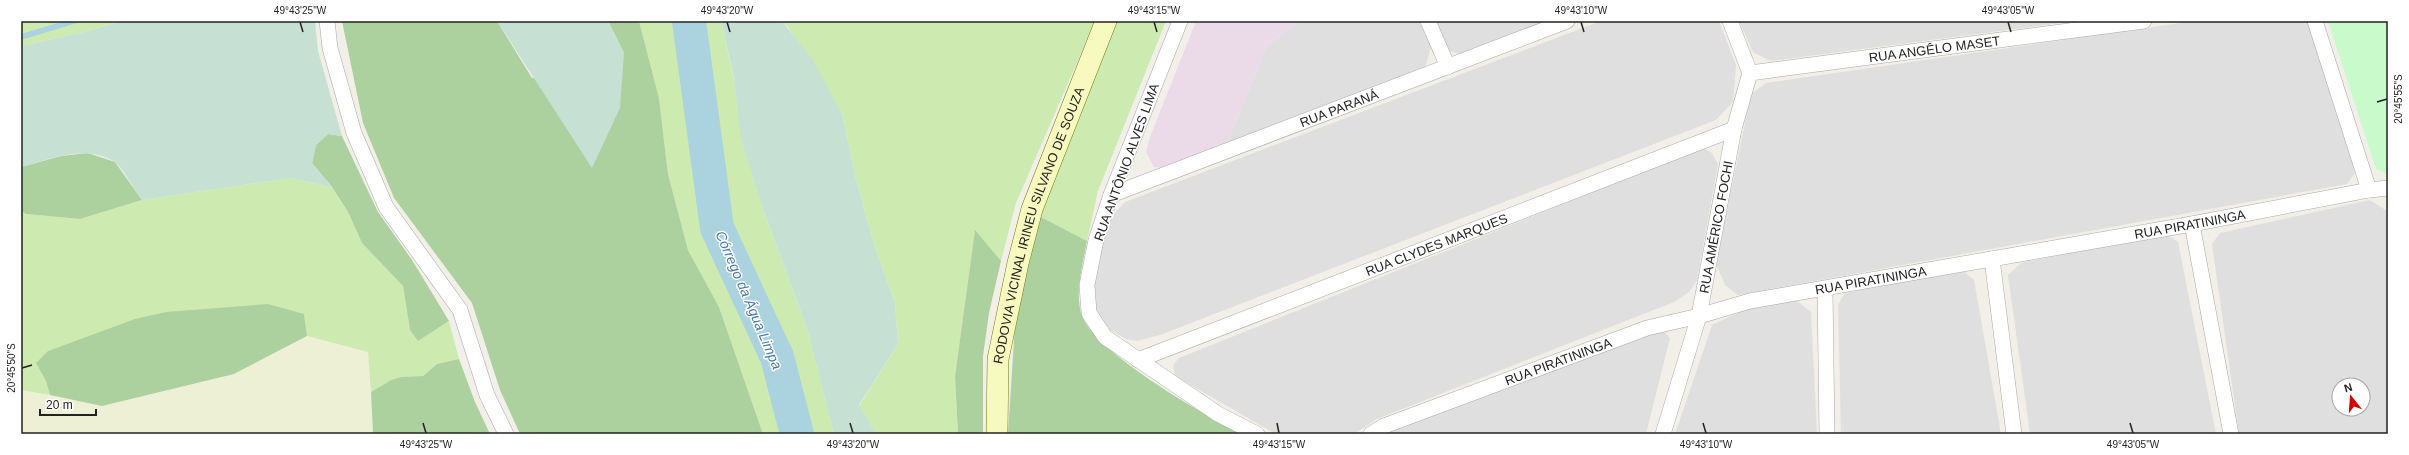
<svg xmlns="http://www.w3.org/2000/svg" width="2409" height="455" viewBox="0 0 2409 455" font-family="Helvetica,sans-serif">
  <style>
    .residential { fill: #e0dfdf; fill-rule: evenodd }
    .industrial { fill: #ebdbe8 }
    .farmland { fill: #eef0d5 }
    .grass { fill: #cdebb0 }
    .forest { fill: #add19e }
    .wetland { fill: #c6e0d4 }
    .park { fill: #c8facc }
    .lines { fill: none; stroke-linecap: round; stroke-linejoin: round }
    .stream { stroke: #aad3df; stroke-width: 5.5 }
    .river { stroke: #aad3df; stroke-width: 34 }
    .minor-casing { stroke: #a9a9a9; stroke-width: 16 }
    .secondary-casing { stroke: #707d05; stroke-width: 22 }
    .minor { stroke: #fff; stroke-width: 15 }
    .secondary { stroke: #f7fabf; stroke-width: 21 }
    .ticks { fill: none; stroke: #222; stroke-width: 1.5 }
    .labels { text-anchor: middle; stroke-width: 3; stroke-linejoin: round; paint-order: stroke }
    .street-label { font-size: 13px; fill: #222; stroke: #fff }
    .water-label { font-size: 14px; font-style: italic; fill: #4a7aab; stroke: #fff }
    .neatline { fill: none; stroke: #222; stroke-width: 1.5 }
    .ticks-label { font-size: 10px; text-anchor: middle; fill: #222 }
  </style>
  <rect width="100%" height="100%" fill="#f2efe9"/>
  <g class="residential">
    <polygon points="1300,21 1419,21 1431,47 1425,68 1226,145 1267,46"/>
    <polygon points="1433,21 1548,21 1461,55 1445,49"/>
    <polygon points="1601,21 1719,21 1736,65 1733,102 1716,120 1160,335 1137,341 1126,339 1110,330 1094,305 1092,283 1102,240 1115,213 1125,202"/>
    <polygon points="1739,21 2076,21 1770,61 1753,52"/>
    <polygon points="2194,21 2308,21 2355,173 2347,184 1738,295 1725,285 1716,264 1751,94 1766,83"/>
    <polygon points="1703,148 1712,153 1718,164 1697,280 1689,292 1674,302 1377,419 1354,434 1276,434 1175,376 1173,365 1179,358"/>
    <path d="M2370 200 2387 211 2388 217V434H2239L2212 244 2220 233ZM2339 385H2363V409H2339Z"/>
    <polygon points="2166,233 2178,242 2216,434 2030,434 2008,275 2021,263"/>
    <polygon points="1962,270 1974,280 2001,434 1841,434 1838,305 1845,293"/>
    <polygon points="1796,300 1811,312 1817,434 1675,434 1712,325 1749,308"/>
    <polygon points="1664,332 1670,338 1646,434 1384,434 1652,333"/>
  </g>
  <polygon class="industrial" points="1196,21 1300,21 1267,46 1226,145 1166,168 1154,167 1146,152 1150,137"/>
  <polygon class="farmland" points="307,336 368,352 373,434 21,434 21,390 102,406 234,374"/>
  <g class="grass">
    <polygon points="21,21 122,21 88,31 21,46"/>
    <polygon points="639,21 721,21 762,206 807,328 834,434 763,434 719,307 688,250 668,174 659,98"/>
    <polygon points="782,21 1095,21 1016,203 1001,261 975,231 955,376 958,434 876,434 859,406 898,344 895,303 875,248 856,179 842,114 788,27"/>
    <polygon points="1114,21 1166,21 1098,191 1087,241 1039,216"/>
    <polygon points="290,178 332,187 348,212 362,243 403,286 410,330 418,341 449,321 459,359 437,364 423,376 401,377 391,380 371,392 368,352 307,336 304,314 166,312 48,351 46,381 50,395 21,390 21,211 26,214 80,219 142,200"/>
  </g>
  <g class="forest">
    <polygon points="342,21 497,21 532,78 624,53 608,21 639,21 659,98 668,174 688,250 719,307 763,434 520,434 500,390 472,303 394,198 363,123"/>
    <polygon points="328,134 342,136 378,212 412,260 449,321 418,341 410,330 403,286 362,243 348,212 332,187 312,163 316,145"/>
    <polygon points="88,153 115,162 142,200 80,219 26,214 21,211 21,167 61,156"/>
    <path d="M1039 216 1087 241C1083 264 1075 290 1081 313 1090 350 1207 417 1242 434H1008L1015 324Z"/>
    <polygon points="975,230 1001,261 989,313 983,356 983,434 958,434 955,376"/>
    <polygon points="268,304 304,314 307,336 234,374 102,406 50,395 46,381 36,363 48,351 135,319 166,312"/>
    <polygon points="459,359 475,402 490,434 373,434 371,392 391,380 401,377 423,376 437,364"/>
  </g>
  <g class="wetland">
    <path d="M122 21H315L318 51 342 136 328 134 316 145 312 163 332 187 290 178 142 200C135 191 123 168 115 162 87 144 50 159 21 167V46L88 31Z"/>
    <polygon points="497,21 608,21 624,53 620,108 592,168"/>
    <polygon points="721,21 782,21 813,60 842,114 856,179 875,248 895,303 898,344 859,405 876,434 834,434 807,328 762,206 741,138 734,78"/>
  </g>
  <polygon class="park" points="2328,21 2388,21 2388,174 2376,169"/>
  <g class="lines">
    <polyline class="stream" points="21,37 74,21"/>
    <polyline class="river" points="689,21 717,228 777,357 797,434"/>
    <defs>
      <g id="minor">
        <polyline points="327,21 330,48 354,133 386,207 460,310 487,395 506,434"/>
        <polyline points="1180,21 1111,195 1096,240 1087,285 1089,313 1105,337 1218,414 1257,434"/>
        <polyline points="1428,21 1448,67"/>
        <polyline points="2315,21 2369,190"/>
        <path id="s1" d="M1750 73 2144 21"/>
        <path id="s2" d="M1111 195 1567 21"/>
        <polyline points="2192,224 2231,434"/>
        <polyline points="1992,259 2014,434"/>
        <polyline points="1825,290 1827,434"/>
        <path id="s3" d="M1138 360 1734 129"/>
        <path id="s4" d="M1371 434 1384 426 1647 328 1699 316 1750 301 2192 224 2369 190 2388 188"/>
        <path id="s5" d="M1663 434 1699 316 1734 129 1750 73 1730 21"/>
      </g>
      <g id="secondary">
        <path id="s6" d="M997 434 998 359 1018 263 1032 209 1106 21"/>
      </g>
    </defs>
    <use href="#minor" class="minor-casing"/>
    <use href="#secondary" class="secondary-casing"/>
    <use href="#minor" class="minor"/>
    <use href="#secondary" class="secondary"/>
  </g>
  <path class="ticks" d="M300 22 303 32M727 22 730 32M1154 22 1157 32M1581 22 1584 32M2008 22 2011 32M2377 102 2387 99M22 368 32 365M423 423 426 433M850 423 853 433M1277 423 1279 433M1703 423 1706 433M2130 423 2133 433"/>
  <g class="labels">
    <g class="street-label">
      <text dy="5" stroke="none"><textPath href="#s1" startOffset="186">RUA ANGÊLO MASET</textPath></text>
      <text dy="5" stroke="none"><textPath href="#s2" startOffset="244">RUA PARANÁ</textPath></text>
      <text transform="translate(1126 162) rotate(-70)" y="5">RUA ANTÔNIO ALVES LIMA</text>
      <text dy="5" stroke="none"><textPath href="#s4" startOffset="849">RUA PIRATININGA</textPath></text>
      <text dy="5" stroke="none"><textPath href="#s6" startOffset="215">RODOVIA VICINAL IRINEU SILVANO DE SOUZA</textPath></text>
      <text dy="5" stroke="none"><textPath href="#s5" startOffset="214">RUA AMÉRICO FOCHI</textPath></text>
      <text dy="5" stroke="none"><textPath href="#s3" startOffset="320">RUA CLYDES MARQUES</textPath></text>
      <text dy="5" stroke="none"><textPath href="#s4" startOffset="525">RUA PIRATININGA</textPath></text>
      <text dy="5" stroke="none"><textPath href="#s4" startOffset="201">RUA PIRATININGA</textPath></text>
    </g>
    <g class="water-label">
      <text transform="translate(749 300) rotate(67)" y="5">Córrego da Água Limpa</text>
    </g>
  </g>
  <rect width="2409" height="455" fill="none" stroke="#ffffff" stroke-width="44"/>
  <g transform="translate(2351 397) rotate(343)"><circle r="19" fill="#ffffff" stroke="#a7a7a7"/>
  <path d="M0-3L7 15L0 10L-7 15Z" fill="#d40000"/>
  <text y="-6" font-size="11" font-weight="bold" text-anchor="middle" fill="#222222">N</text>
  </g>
  <path d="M40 409v6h56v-6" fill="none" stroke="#222222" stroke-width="2"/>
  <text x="46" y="409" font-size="12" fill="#222222" stroke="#ffffff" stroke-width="3" paint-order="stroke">20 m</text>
  <rect x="22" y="22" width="2365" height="411" class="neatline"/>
  <g class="ticks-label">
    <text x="300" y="14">49°43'25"W</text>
    <text x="727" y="14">49°43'20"W</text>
    <text x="1154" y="14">49°43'15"W</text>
    <text x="1581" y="14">49°43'10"W</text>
    <text x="2008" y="14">49°43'05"W</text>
    <text transform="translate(2398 99) rotate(-90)" y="4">20°45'55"S</text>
    <text transform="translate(11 368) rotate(-90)" y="4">20°45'50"S</text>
    <text x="426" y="448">49°43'25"W</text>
    <text x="853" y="448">49°43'20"W</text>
    <text x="1279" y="448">49°43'15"W</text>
    <text x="1706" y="448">49°43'10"W</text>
    <text x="2133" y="448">49°43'05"W</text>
  </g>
</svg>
